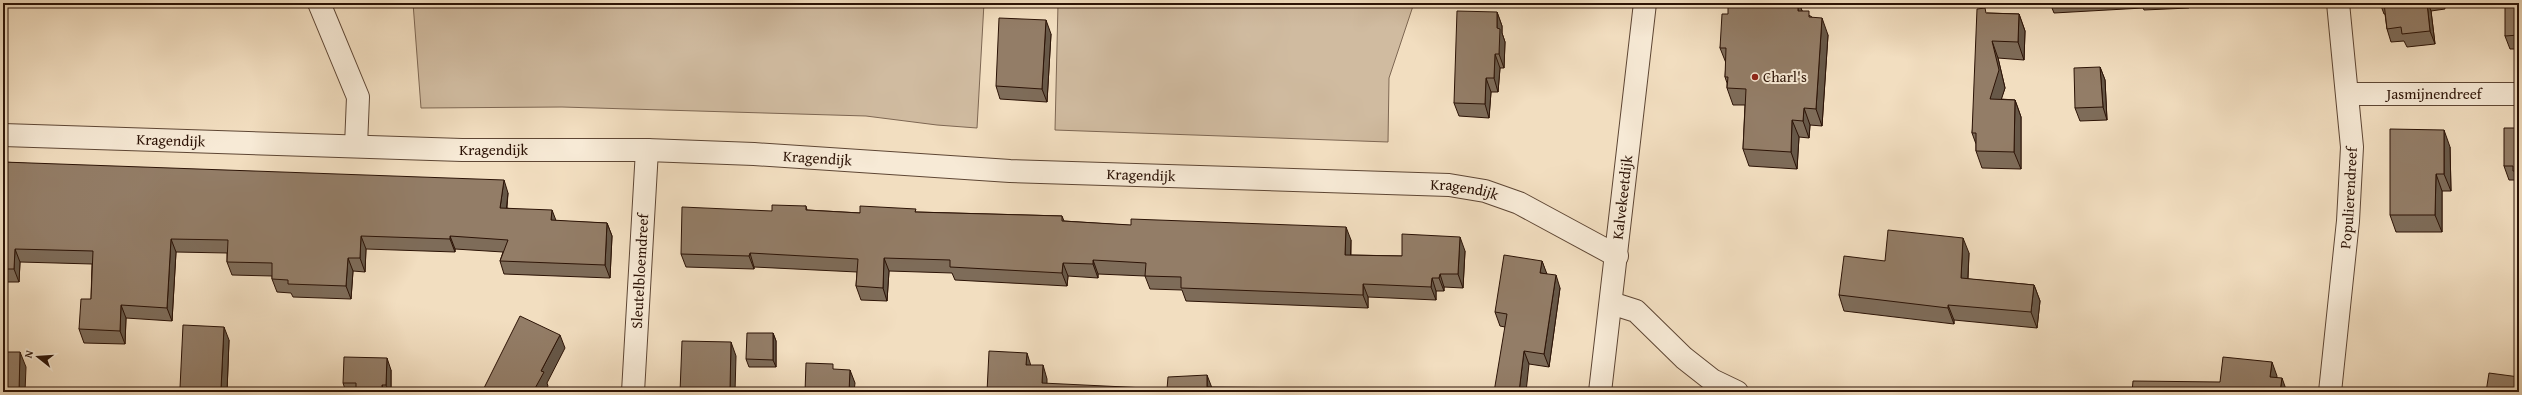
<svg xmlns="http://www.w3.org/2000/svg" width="2522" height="395" viewBox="0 0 2522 395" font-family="'Gentium Book Plus',serif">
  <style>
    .green { fill: #d0bba0; stroke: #7e6753 }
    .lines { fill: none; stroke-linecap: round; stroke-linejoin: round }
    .minor-casing { stroke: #5e4634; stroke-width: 24 }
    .minor { stroke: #f7ead6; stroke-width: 22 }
    .wall { fill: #7e6c59; stroke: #2c1306 }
    .shaded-wall { fill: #675848; stroke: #2c1306 }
    .building { fill: #937d67; stroke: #2c1306 }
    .poi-dot { fill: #8f2418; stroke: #f7ead6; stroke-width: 1.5 }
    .labels { text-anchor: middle; stroke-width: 4; stroke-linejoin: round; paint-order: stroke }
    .poi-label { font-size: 15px; fill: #2c1306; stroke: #f7ead6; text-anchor: start }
    .street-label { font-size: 15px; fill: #2c1306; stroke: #f7ead6 }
  </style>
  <rect width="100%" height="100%" fill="#f2dec0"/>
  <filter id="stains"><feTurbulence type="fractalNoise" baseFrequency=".005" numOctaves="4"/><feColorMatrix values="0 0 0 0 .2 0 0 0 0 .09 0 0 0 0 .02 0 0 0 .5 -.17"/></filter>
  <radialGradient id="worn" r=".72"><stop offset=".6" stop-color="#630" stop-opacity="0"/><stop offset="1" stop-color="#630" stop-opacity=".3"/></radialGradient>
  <polygon class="green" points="413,3 1414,3 1389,78 1388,142 1055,130 1058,4 984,3 977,128 937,125 866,116 562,107 421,108"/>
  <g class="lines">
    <defs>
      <g id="minor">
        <polyline points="319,3 358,97 356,146"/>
        <path id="s1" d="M2348 94H2519"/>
        <path id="s2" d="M3 135 462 150H647L754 154 1010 171 1449 185 1485 191 1519 203 1617 256"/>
        <polyline points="1611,303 1636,311 1684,358 1712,380 1737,392"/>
        <path id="s3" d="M633 392 647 150"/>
        <path id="s4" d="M1600 392 1645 3"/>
        <path id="s5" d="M2330 392 2348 221 2352 147 2338 3"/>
      </g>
    </defs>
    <use href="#minor" class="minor-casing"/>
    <use href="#minor" class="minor"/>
  </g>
  <g class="wall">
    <polygon points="1799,3 1802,11 1812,17 1828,35 1822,126 1810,125 1809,138 1799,137 1797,169 1749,166 1743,149 1745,105 1733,105 1727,88 1727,83 1725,77 1726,63 1720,48 1728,14"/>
    <polygon points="2050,3 2189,3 2189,8 2144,10 2143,8 2054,13"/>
    <polygon points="2380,3 2444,3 2445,9 2431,11 2435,44 2407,47 2404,41 2391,42 2387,29 2385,14 2384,14"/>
    <polygon points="2519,3 2519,49 2510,49 2505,36"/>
    <polygon points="1497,12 1502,26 1502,33 1505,42 1504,68 1500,68 1498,92 1491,92 1489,118 1459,116 1454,103"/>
    <polygon points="1987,13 2019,14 2025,31 2024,60 1998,58 2005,88 2001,99 2015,100 2021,117 2021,169 1982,168 1976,151 1976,144 1972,133"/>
    <polygon points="1051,34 1047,102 1000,99 996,86"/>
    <polygon points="2100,67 2105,80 2107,120 2080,121 2075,108"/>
    <polygon points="2519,128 2519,184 2518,184 2516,180 2509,180 2504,166"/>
    <polygon points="2450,147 2451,191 2442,191 2442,232 2396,232 2390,215"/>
    <polygon points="3,162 508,193 507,208 556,221 607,223 612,236 610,278 504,274 500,261 503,252 455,249 455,252 366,249 365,272 353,271 351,299 293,297 291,293 277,292 272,279 272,276 232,275 227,262 227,253 176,252 172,321 126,318 125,344 84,343 79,329 91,299 92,264 20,262 19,282 6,282 5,289 3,289"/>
    <polygon points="806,206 807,210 860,213 916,212 1062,216 1064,221 1351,240 1351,255 1402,256 1465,251 1463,288 1444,287 1444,291 1436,291 1436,300 1368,297 1368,308 1186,301 1182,290 1150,289 1145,276 1098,274 1098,278 1068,276 1067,286 955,280 952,273 889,271 887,301 861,300 856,286 857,272 754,267 754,269 686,267 681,254 772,211"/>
    <polygon points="1969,253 1968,279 2034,285 2040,301 2037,328 1954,320 1954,324 1844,311 1839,295 1885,261"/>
    <polygon points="1542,261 1546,273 1560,288 1549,367 1529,364 1505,327 1500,326 1495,312"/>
    <polygon points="773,333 776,341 776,367 749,367 746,359"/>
    <polygon points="229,340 227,392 181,392 180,388"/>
    <polygon points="391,370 391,392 346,392 343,383"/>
  </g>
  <g class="shaded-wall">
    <polygon points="1798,3 1799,3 1805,18 1798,11"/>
    <polygon points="2427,3 2428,3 2431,11 2435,44 2430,31"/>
    <polygon points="1497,12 1502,26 1502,33 1505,42 1504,68 1499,54 1497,28"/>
    <polygon points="2019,14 2025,31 2024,60 2018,42"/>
    <polygon points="1822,18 1828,35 1822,126 1816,109"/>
    <polygon points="1046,20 1051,34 1047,102 1042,89"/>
    <polygon points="1992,41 1998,58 2005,88 1996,116 1990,99"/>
    <polygon points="1495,54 1500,68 1498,92 1494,78"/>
    <polygon points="2100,67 2105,80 2107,120 2103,107"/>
    <polygon points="1486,78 1491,92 1489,118 1485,104"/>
    <polygon points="2015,100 2021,117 2021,169 2014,152"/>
    <polygon points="1804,108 1810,125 1809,138 1803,121"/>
    <polygon points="1792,120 1799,137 1797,169 1791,152"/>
    <polygon points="2444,130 2450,147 2451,191 2444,174"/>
    <polygon points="2436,174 2442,191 2442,232 2435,215"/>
    <polygon points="504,180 508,193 505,221 500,208"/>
    <polygon points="552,210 557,223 551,220"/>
    <polygon points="607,223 612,236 610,278 605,265"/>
    <polygon points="1346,227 1351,240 1350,268 1345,255"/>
    <polygon points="361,236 366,249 365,272 360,258"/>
    <polygon points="450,236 455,249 455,252 450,239"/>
    <polygon points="1460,237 1465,251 1463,288 1458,274"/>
    <polygon points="1963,238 1969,253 1967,294 1961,278"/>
    <polygon points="171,239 176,252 172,321 167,308"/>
    <polygon points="15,249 20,262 19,282 14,269"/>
    <polygon points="750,253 754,267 754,269 749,256"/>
    <polygon points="348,258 353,271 351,299 346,286"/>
    <polygon points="884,258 889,271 887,301 883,288"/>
    <polygon points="1093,260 1098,274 1098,278 1093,264"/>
    <polygon points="1542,261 1547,274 1540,273"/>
    <polygon points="1063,263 1068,276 1067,286 1062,273"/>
    <polygon points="1440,274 1444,287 1444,291 1439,278"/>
    <polygon points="3,275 6,282 5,289 3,282"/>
    <polygon points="1556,275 1560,288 1549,367 1544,354"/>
    <polygon points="1432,278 1436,291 1436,300 1431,287"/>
    <polygon points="1363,284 1368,297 1368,308 1363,295"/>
    <polygon points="2034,285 2040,301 2037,328 2031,312"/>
    <polygon points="121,305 126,318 125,344 120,331"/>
    <polygon points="1948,305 1954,320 1954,324 1948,308"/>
    <polygon points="224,327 229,340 227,392 222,392 221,389"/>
    <polygon points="773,333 776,341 776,367 773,360"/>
    <polygon points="560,335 565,348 547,383 548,386 545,392 533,392 541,371"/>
    <polygon points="731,342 736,356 735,392 731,392 730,390"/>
    <polygon points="1524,351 1529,364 1526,392 1519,392"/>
    <polygon points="20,352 26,367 25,392 19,392"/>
    <polygon points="1027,353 1031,366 1026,365"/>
    <polygon points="387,358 391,370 391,392 389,392 386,385"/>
    <polygon points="2272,362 2277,376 2275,391 2270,377"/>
    <polygon points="1043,365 1047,379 1047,392 1042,383"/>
    <polygon points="850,370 855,383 854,392 849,392"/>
    <polygon points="1207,375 1212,388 1207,387"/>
    <polygon points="2282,378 2287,392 2280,392"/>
    <polygon points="382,385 384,392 382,392"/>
  </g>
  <g class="building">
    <polygon points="1728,3 1798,3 1798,11 1809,11 1809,17 1822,18 1816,109 1804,108 1803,121 1792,120 1791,152 1743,149 1746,89 1727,88 1728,77 1725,77 1726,48 1720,48 1722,14 1728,14"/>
    <polygon points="2384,3 2427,3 2430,31 2402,34 2401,27 2387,29"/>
    <polygon points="2505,3 2519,3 2519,35 2505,36"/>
    <polygon points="1985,8 1986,13 2019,14 2018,42 1992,41 1999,70 1990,99 2015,100 2014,152 1976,151 1976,133 1972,133 1977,9"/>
    <polygon points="1457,11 1497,12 1497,28 1500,29 1499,54 1495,54 1494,78 1486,78 1485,104 1454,103"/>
    <polygon points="999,18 1046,20 1042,89 996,86"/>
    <polygon points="2100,67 2103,107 2075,108 2074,68"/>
    <polygon points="2504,128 2519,128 2519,171 2513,171 2513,166 2504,166"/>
    <polygon points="2390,129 2444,130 2444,174 2436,174 2435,215 2390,215"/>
    <polygon points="3,162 504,180 500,208 552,210 551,220 607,223 605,265 500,261 508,240 450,236 450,239 361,236 360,258 348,258 346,286 288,284 288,280 272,279 272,263 227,262 228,240 171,239 167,308 121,305 120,331 79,329 81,299 91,299 93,251 15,249 14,269 3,269"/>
    <polygon points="772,205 806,206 806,210 860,213 860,206 916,209 915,212 1062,216 1062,221 1131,225 1131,219 1346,227 1345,255 1402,256 1402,234 1460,237 1458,274 1440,274 1439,278 1432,278 1431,287 1363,284 1363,295 1181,288 1181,277 1145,276 1146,263 1093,260 1093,264 1063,263 1062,273 950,267 950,260 884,258 883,288 856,286 858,259 750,253 749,256 681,254 682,207 772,211"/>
    <polygon points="1888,230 1963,238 1961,278 2034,285 2031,312 1948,305 1948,308 1839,295 1844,256 1885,261"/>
    <polygon points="1504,255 1542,261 1540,273 1556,275 1544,354 1524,351 1519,392 1494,392 1507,314 1495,312"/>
    <polygon points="520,316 560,335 541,371 544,372 533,392 482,392"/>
    <polygon points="183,325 224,327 221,389 180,388"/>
    <polygon points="747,333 773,333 773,360 746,359"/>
    <polygon points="682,341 731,342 730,390 732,392 680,392"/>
    <polygon points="989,351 1027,353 1026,365 1043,365 1042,383 1167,389 1168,377 1207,375 1207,387 1315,388 1315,392 987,392"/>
    <polygon points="3,352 20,352 19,392 3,392"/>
    <polygon points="344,357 387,358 386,385 382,385 382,392 356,392 356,383 343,383"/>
    <polygon points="2223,357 2272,362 2270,377 2282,378 2280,392 2132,392 2133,381 2220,382"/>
    <polygon points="806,363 833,364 833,369 850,370 849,392 805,392"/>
    <polygon points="2489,373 2519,377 2519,392 2486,392"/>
    <polygon points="1646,389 1668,392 1646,392"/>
  </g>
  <circle class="poi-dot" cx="1755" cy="77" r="4"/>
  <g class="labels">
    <g class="poi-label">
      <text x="1763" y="82">Charl's</text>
    </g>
    <g class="street-label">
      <text dy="5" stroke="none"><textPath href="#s1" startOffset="86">Jasmijnendreef</textPath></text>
      <text dy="5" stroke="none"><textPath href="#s2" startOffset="168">Kragendijk</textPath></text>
      <text dy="5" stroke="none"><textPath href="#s2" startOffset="491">Kragendijk</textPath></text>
      <text dy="5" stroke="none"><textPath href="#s2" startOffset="815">Kragendijk</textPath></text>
      <text dy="5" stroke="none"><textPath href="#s2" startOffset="1139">Kragendijk</textPath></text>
      <text dy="5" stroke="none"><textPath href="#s2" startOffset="1463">Kragendijk</textPath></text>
      <text dy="5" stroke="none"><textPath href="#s4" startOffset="196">Kalvekeetdijk</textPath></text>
      <text dy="5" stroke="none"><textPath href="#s5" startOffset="195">Populierendreef</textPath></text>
      <text dy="5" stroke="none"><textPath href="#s3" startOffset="121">Sleutelbloemdreef</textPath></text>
    </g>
  </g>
  <rect width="2522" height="395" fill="none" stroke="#f2dec0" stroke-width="16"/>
  <rect x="4" y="4" width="2514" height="387" fill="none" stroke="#2c1306" stroke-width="2"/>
  <rect x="8" y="8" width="2506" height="379" fill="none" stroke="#2c1306"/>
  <g transform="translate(38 357) rotate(287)" stroke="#f7ead6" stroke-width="3" paint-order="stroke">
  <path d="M0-3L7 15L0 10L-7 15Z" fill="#2c1306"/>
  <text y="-6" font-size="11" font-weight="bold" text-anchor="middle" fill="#2c1306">N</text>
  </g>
  <rect width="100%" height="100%" filter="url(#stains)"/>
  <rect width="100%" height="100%" fill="url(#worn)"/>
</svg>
